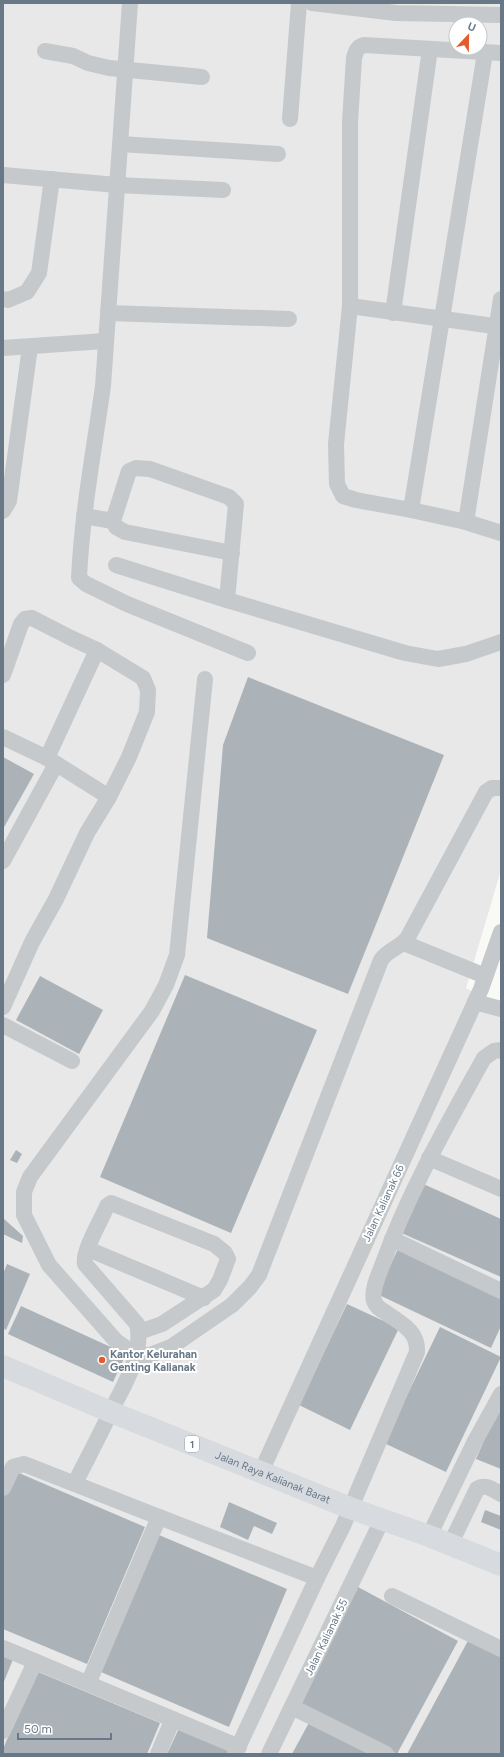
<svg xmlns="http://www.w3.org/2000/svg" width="504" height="1757" viewBox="0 0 504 1757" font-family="Figtree,sans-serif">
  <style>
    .built { fill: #e7e8e7; fill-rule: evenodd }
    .building { fill: #abb3b9 }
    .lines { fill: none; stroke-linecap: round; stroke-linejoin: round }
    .minor { stroke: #c5c9cc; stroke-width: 16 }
    .highway { stroke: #d7dbdf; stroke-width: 22 }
    .poi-dot { fill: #e25c2d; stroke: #fff; stroke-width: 1.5 }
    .labels { text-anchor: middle; stroke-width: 4; stroke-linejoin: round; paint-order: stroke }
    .shield { fill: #fff; stroke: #95a0ab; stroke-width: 1 }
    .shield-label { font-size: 10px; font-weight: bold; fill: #687887 }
    .street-label { font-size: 11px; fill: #687887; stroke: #fff }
    .poi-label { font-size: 11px; font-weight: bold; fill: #687887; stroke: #fff; text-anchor: start }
  </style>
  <rect width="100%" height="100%" fill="#f9f9f6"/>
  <path class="built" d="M3 3H501V870L466 988 501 1007V1754H3ZM456 24H480V48H456Z"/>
  <g class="building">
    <polygon points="248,677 444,755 348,994 207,938 223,745"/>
    <polygon points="3,757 34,774 3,829"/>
    <polygon points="185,975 317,1030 231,1233 100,1177"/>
    <polygon points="40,976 103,1010 79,1054 16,1020"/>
    <polygon points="16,1150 22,1154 17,1163 10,1160"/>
    <polygon points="419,1182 501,1219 501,1277 397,1231"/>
    <polygon points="3,1218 23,1236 22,1243 3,1234"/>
    <polygon points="398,1249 501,1298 501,1326 491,1348 377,1294"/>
    <polygon points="7,1264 30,1274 6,1330 3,1328 3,1274"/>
    <polygon points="347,1304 399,1328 350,1430 299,1405"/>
    <polygon points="21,1306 126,1354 113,1382 8,1334"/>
    <polygon points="440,1327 501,1357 446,1472 384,1443"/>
    <polygon points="501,1401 501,1469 476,1459"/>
    <polygon points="12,1470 145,1527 87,1664 3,1629 3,1490"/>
    <polygon points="229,1502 277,1523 272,1534 254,1526 248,1540 220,1527"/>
    <polygon points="485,1510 501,1516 501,1530 481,1522"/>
    <polygon points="159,1535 287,1589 229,1727 101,1672"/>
    <polygon points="358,1587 458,1641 397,1754 297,1701"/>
    <polygon points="470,1637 501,1654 501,1754 407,1754"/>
    <polygon points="3,1653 14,1657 3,1684"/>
    <polygon points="36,1671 160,1723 147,1754 3,1754 3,1749"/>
    <polygon points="311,1719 378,1754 292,1754"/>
    <polygon points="181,1724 233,1754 167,1754"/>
  </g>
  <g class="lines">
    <g class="minor">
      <path d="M130 3 103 386C94 450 82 513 79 578L86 584 127 604 248 653"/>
      <polyline points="312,3 396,13 501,15"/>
      <polyline points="45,51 73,56 88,63 109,68 202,77"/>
      <path d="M501 53 364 45C357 47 356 51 354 58L350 122V306L336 444 337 484 343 496 356 500 411 510 466 522 501 533"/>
      <polyline points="290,119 299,3"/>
      <polyline points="120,144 278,154"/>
      <polyline points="3,175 117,185 223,190"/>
      <polyline points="3,299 8,300 27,292 39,273 52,179"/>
      <polyline points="350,306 501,327"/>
      <polyline points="108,313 289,319"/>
      <polyline points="393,313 430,49"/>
      <polyline points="3,348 105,341"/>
      <polyline points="411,510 485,53"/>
      <polyline points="3,511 9,501 30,347"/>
      <polyline points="84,516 113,521"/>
      <polyline points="466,522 501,299"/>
      <polyline points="232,553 125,532 116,527 113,521 129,471 136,468 150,469 229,497 236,504 227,600 405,653 438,659 466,654 501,642"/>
      <polyline points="116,565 227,600"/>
      <polyline points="3,675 21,624 25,619 32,618 71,638 97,650 47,758"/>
      <path d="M205 679 177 955 166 985 152 1011 30 1177 24 1192V1215L49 1265 116 1341 136 1355H150L171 1347 232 1305 250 1287 259 1275 381 960C388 949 401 948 408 937L486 792 492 788H501"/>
      <polyline points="3,737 47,758 109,797"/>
      <polyline points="3,861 56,764"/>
      <polyline points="404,943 485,976"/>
      <polyline points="475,1002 501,1009"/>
      <polyline points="3,1007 32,942 56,899 87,833 109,797 129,757 147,712 148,690 143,678 97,650"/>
      <polyline points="3,1025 72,1061"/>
      <polyline points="429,1158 501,1189"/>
      <polyline points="392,1239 501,1291"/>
      <polyline points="88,1249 204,1298"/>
      <polyline points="261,1472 481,989 501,932"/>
      <path d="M75 1483C87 1459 100 1435 111 1411 124 1385 144 1354 137 1324L85 1264C82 1251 102 1219 107 1206L111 1203 214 1244 225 1253 228 1259 220 1280 214 1290 162 1324 139 1332"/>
      <polyline points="3,1488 13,1467 24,1464 159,1517 317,1578"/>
      <polyline points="429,1536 475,1441 501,1394"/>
      <path d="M450 1545 477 1489C485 1483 493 1490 501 1494"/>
      <polyline points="392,1596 501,1649"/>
      <polyline points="3,1648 239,1747"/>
      <polyline points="88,1684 159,1517"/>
      <polyline points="292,1707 386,1754"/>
      <polyline points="3,1731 35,1662"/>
      <polyline points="158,1754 173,1719"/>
      <path d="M235 1754 317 1578 343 1526 417 1352C418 1330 401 1324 385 1312 381 1310 376 1306 374 1301 371 1290 379 1274 383 1263 409 1191 447 1125 484 1058L494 1051 501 1050"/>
      <polyline points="269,1754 382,1520"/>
    </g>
    <path class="highway" id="s1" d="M3 1366 111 1412 350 1508 429 1536 501 1565"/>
  </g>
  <circle class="poi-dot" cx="102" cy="1360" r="4"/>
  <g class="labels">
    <rect class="shield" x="185" y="1436" width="14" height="16" rx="3"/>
    <g class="shield-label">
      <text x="192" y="1448">1</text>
    </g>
    <g class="street-label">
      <text transform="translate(383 1203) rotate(-65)" y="4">Jalan Kalianak 66</text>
      <text dy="4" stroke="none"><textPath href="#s1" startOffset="292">Jalan Raya Kalianak Barat</textPath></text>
      <text transform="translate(326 1637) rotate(-64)" y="4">Jalan Kalianak 55</text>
    </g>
    <g class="poi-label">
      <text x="110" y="1358">Kantor Kelurahan<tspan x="110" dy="13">Genting Kalianak</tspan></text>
    </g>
  </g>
  <rect width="504" height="1757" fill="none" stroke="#687887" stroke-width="8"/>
  <g transform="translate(468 36) rotate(22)"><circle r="19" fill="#ffffff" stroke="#c3c9cf"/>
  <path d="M0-3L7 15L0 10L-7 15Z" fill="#e25c2d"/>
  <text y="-6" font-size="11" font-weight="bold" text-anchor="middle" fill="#687887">U</text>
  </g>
  <path d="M18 1733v6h93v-6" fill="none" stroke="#687887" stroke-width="2"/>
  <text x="24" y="1733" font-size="12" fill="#687887" stroke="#ffffff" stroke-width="3" paint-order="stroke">50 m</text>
</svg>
